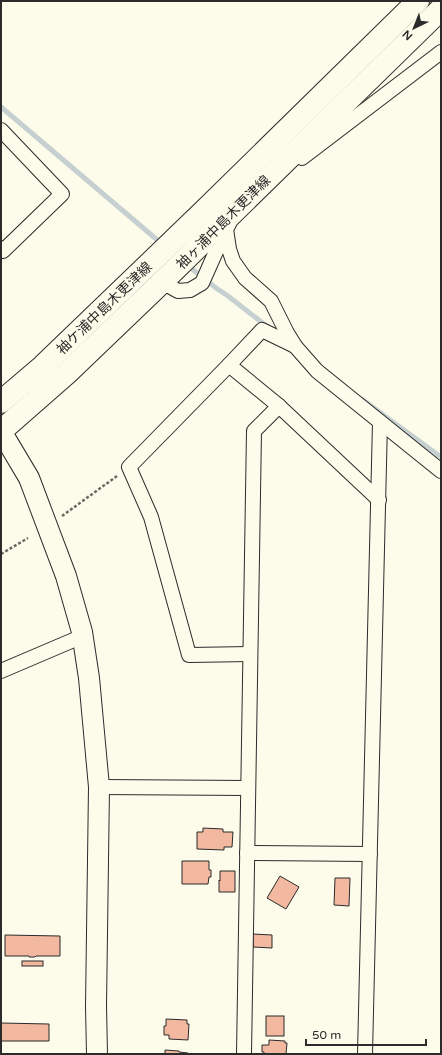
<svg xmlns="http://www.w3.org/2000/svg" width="442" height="1055" viewBox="0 0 442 1055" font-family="'Varela Round','Noto Sans JP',sans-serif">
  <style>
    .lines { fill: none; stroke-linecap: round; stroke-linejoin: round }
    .stream { stroke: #c7d0d0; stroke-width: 5 }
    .building { fill: #f2b8a0; stroke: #2b2b2b }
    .street-casing { stroke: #2b2b2b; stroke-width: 16 }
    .secondary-casing { stroke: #2b2b2b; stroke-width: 22 }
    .primary-casing { stroke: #2b2b2b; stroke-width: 24 }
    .path { stroke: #6a6964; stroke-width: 2.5; stroke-dasharray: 3 2; stroke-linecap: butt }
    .street { stroke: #fdfbea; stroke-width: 14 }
    .secondary { stroke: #fdfbea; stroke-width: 20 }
    .primary { stroke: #fdfbea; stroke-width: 22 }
    .labels { text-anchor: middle; stroke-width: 3; stroke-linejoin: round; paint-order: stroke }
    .street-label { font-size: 14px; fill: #2b2b2b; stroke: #fdfbea }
  </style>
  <rect width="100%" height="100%" fill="#fdfbea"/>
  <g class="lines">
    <g class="stream">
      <polyline points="1,107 162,244"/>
      <polyline points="187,265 216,288 228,296 269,328"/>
      <polyline points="363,400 441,457"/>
    </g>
  </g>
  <g class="building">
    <polygon points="203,828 223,829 223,832 233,832 232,847 224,847 224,850 197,849 197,832 203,832"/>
    <polygon points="182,861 209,861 209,870 211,870 211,877 209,877 208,884 182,884"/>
    <polygon points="220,871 235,871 235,892 219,892 219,880 220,881"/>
    <polygon points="280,876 299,887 286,909 267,898"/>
    <polygon points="335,878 350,878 349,906 334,905"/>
    <polygon points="253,934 272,935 272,948 253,947"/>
    <polygon points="5,935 60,936 60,956 36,956 35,957 29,957 29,956 5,956"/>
    <rect x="22" y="961" width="21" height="5"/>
    <rect x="266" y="1016" width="18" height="20"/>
    <polygon points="166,1019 187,1020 187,1024 189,1024 188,1040 169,1039 169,1035 164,1035 164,1026 166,1026"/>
    <polygon points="1,1023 49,1024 49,1041 1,1041"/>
    <polygon points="269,1040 285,1041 285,1043 287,1043 286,1054 264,1054 264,1052 262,1052 262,1045 269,1045"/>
    <polygon points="165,1050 179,1051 179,1052 188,1053 188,1054 164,1054 165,1054"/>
  </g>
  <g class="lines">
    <defs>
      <g id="street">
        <polyline points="1,130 62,194 3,251 1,248"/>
        <polyline points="302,158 441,52"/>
        <polyline points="226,229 229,249 233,261 245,278 271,301 287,333 295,346 317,371 441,471"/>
        <polyline points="162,282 178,291 190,290 202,283 226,229 229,224"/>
        <polyline points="229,365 279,406 379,500"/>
        <polyline points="250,654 189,655 151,517 129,467 229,365 262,330 295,346"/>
        <polyline points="1,671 83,636"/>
        <polyline points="99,787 248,788"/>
        <polyline points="247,853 370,854"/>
        <polyline points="244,1054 254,431 279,406"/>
        <polyline points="365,1054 380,422"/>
      </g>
      <polyline id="secondary" points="1,431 29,478 66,576 82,632 89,678 99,787 96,1006 97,1054"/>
      <g id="primary">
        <polyline points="1,402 43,366 204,211 418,1"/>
        <polyline points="1,431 66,374 162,282 441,9"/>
      </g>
    </defs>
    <use href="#street" class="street-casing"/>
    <use href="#secondary" class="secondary-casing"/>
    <use href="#primary" class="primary-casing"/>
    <g class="path">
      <polyline points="62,516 117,476"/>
      <polyline points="1,554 28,538"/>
    </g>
    <use href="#street" class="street"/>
    <use href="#secondary" class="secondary"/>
    <use href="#primary" class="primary"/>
  </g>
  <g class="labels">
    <g class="street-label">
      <text transform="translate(223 222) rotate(-45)" y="5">袖ヶ浦中島木更津線</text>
      <text transform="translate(104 308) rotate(-44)" y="5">袖ケ浦中島木更津線</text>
    </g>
  </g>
  <rect width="442" height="1055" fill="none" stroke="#2b2b2b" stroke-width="4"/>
  <g transform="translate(414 28) rotate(223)" stroke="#fdfbea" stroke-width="3" paint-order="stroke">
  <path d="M0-3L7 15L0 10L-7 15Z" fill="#2b2b2b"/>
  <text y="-6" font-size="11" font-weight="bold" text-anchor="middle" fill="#2b2b2b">N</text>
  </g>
  <path d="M306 1039v6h120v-6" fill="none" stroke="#2b2b2b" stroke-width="2"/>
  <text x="312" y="1039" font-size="12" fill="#2b2b2b" stroke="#fdfbea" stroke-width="3" paint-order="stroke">50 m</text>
</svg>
